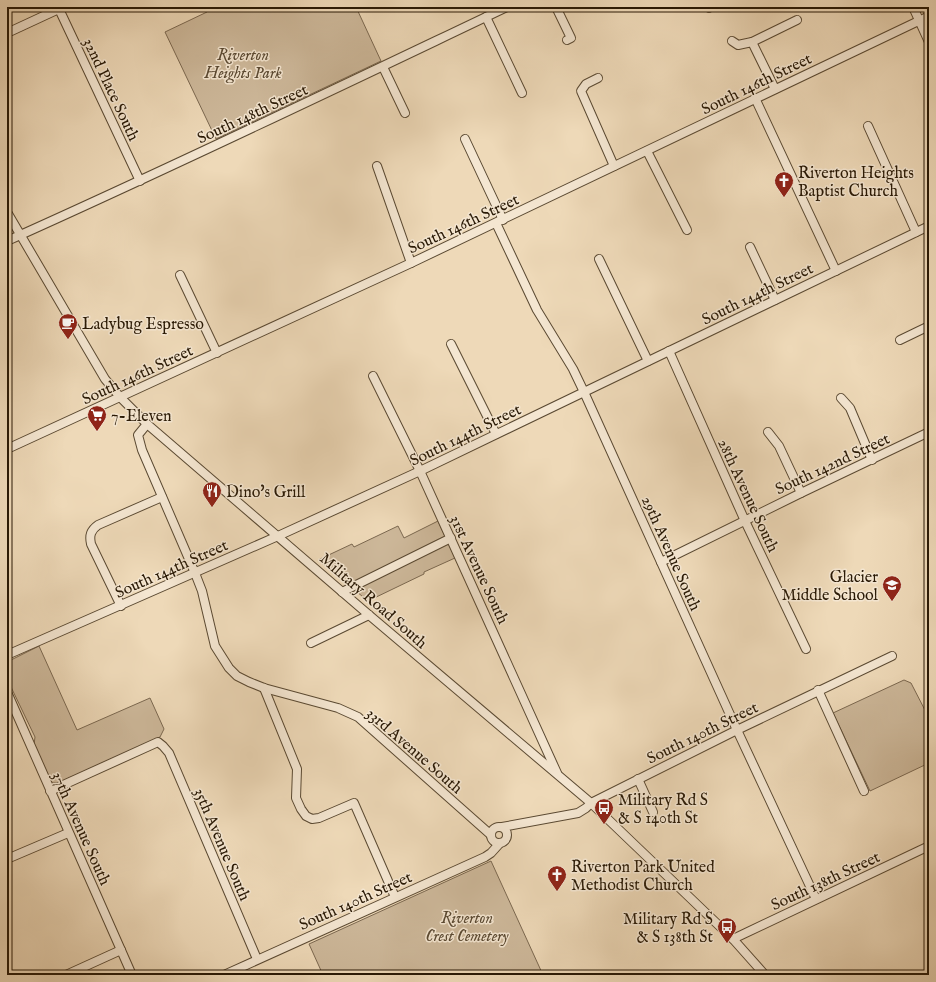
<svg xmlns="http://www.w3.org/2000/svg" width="936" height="982" viewBox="0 0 936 982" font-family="'IM FELL English',serif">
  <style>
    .green { fill: #cdb89a; stroke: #7b6850 }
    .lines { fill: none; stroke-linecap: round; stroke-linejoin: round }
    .minor-casing { stroke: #5a4932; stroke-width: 10 }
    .minor { stroke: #f4e6d1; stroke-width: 8 }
    .labels { text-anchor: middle; stroke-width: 3; stroke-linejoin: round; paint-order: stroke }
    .park-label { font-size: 16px; font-style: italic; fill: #5a4932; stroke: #f4e6d1 }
    .street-label { font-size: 16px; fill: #291905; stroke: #f4e6d1 }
    .poi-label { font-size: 16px; fill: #291905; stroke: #f4e6d1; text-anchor: start }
  </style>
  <rect width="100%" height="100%" fill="#eed9b8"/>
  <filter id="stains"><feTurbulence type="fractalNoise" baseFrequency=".005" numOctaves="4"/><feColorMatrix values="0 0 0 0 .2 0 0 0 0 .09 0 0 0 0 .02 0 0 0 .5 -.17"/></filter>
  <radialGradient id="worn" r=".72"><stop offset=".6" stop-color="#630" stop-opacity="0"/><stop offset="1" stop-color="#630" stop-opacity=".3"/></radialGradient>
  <g class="green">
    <polygon points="205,7 356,7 381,61 216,139 165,32 207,12"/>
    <polygon points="438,521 455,558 424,572 424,574 368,601 318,560 352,544 354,547 398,526 404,538"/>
    <polygon points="39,646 77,730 150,698 164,729 160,737 58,783 52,783 34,745 35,737 11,687 7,684 7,662"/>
    <polygon points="904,680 911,683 929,718 929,763 870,791 833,713"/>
    <polygon points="491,861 543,975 323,975 309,944"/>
  </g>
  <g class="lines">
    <defs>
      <g id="minor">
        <polyline points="556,7 571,38 567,40"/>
        <polyline points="708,7 709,8"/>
        <polyline points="913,7 929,42"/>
        <polyline points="59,9 140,181"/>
        <polyline points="486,17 522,93"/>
        <polyline points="7,33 63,7"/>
        <polyline points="732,41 738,45 752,42 775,89"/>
        <polyline points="752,42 797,20"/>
        <polyline points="383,67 405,113"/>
        <polyline points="598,78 586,84 581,91 614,166"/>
        <polyline points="755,98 836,271"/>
        <polyline points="868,126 916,232"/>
        <polyline points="465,139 503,220"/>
        <polyline points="647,151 687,230"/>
        <polyline points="377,166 411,263"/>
        <polyline points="7,212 105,379 120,397 147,424 369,615 591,803 733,939 765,975"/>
        <polyline points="496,223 537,310 573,369 584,392 737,730 816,899"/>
        <path d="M7 241C175 166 341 86 507 7"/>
        <polyline points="750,247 775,300"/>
        <polyline points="599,259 648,361"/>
        <polyline points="180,275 217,353"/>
        <polyline points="900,340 929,326"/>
        <polyline points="451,344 496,434"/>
        <polyline points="669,351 745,521 806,649"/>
        <polyline points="373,376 420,471 557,773"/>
        <polyline points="841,398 850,408 872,460"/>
        <polyline points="147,424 138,435 142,450 195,573 202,591 215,646 229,668 237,676 249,682 264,688 338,708 358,717 491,835"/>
        <polyline points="768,432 779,446 801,493"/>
        <polyline points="7,449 411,263 929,16"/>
        <polyline points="661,562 801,493 929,432"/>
        <polyline points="342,592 451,538"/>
        <path d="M121 606 91 544C89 535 91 530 98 525L162 497"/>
        <polyline points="311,643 369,615"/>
        <polyline points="7,655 278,536 420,471 929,226"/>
        <polyline points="264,688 297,769 296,798 301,809 306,816 312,819 319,818 354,803 395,897"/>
        <polyline points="818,690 864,791"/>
        <polyline points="7,692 132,975"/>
        <polyline points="638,779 653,812"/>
        <polyline points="50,791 158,742 163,746 169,753 257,959"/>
        <polyline points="502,827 578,813 586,808 591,803 737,730 892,656"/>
        <circle cx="499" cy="835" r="8"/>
        <polyline points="7,859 68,833"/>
        <polyline points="733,939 929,846"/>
        <polyline points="66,975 121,950"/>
        <polyline points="224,975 485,857 491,853 500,843"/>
      </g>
    </defs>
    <use href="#minor" class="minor-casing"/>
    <use href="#minor" class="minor"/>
  </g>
  <defs>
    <symbol id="church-pin" viewBox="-11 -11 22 30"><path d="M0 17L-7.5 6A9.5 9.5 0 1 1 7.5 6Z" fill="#8f2418" stroke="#f4e6d1"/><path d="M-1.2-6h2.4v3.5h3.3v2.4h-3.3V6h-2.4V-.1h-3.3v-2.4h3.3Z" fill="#fff"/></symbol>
    <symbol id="cafe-pin" viewBox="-11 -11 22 30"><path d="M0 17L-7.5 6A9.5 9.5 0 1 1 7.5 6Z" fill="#8f2418" stroke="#f4e6d1"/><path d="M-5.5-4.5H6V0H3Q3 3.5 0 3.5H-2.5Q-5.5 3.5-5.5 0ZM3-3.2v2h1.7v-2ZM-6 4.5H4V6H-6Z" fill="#fff"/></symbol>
    <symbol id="supermarket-pin" viewBox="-11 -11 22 30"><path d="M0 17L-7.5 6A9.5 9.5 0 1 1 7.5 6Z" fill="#8f2418" stroke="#f4e6d1"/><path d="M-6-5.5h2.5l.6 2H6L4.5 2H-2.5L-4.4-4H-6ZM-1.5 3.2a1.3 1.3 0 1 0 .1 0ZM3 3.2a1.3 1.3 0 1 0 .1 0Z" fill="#fff"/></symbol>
    <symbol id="restaurant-pin" viewBox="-11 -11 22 30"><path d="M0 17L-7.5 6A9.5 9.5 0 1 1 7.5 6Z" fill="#8f2418" stroke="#f4e6d1"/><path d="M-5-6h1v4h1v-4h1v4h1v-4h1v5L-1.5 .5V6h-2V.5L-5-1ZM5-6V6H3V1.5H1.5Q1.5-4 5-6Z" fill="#fff"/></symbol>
    <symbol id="school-pin" viewBox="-11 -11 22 30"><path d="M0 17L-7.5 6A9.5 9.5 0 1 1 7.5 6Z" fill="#8f2418" stroke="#f4e6d1"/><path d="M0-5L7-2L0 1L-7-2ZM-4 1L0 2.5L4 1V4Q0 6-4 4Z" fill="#fff"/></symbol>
    <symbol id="bus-pin" viewBox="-11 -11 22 30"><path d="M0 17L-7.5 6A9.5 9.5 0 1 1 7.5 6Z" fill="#8f2418" stroke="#f4e6d1"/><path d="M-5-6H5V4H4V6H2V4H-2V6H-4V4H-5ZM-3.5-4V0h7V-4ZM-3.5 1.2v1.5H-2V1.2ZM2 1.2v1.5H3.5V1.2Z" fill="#fff"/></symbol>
  </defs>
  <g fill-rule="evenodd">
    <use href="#church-pin" x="773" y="170" width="22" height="30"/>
    <use href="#cafe-pin" x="57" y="312" width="22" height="30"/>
    <use href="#supermarket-pin" x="86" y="404" width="22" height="30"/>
    <use href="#restaurant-pin" x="201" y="480" width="22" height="30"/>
    <use href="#school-pin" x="881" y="574" width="22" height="30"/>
    <use href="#bus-pin" x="593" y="797" width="22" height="30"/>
    <use href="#church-pin" x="546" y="864" width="22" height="30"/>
    <use href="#bus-pin" x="716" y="916" width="22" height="30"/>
  </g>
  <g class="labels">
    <g class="park-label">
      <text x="243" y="60">Riverton<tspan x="243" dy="18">Heights Park</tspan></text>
      <text x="467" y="923">Riverton<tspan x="467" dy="18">Crest Cemetery</tspan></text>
    </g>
    <g class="street-label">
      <text transform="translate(756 83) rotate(-26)" y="6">South 146th Street</text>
      <text transform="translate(112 89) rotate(65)" y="6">32nd Place South</text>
      <text transform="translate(252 113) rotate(-25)" y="6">South 148th Street</text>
      <text transform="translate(463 223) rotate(-25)" y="6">South 146th Street</text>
      <text transform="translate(757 293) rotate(-26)" y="6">South 144th Street</text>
      <text transform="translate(137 374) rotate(-25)" y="6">South 146th Street</text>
      <text transform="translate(465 434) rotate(-26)" y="6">South 144th Street</text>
      <text transform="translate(832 463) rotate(-25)" y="6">South 142nd Street</text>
      <text transform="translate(749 495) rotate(65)" y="6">28th Avenue South</text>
      <text transform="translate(672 553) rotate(66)" y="6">29th Avenue South</text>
      <text transform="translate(171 568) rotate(-24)" y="6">South 144th Street</text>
      <text transform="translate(480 569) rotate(65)" y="6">31st Avenue South</text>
      <text transform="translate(374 600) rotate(41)" y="6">Military Road South</text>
      <text transform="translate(702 732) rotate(-26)" y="6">South 140th Street</text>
      <text transform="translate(415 750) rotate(41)" y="6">33rd Avenue South</text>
      <text transform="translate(82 828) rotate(66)" y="6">37th Avenue South</text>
      <text transform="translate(223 844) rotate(67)" y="6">35th Avenue South</text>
      <text transform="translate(825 880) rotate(-25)" y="6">South 138th Street</text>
      <text transform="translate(355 900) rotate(-24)" y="6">South 140th Street</text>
    </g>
    <g class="poi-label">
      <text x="798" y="178">Riverton Heights<tspan x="798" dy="18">Baptist Church</tspan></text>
      <text x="82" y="329">Ladybug Espresso</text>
      <text x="111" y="421">7-Eleven</text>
      <text x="226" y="497">Dino's Grill</text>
      <text x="878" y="582" text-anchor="end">Glacier<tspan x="878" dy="18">Middle School</tspan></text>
      <text x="618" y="805">Military Rd S<tspan x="618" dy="18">&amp; S 140th St</tspan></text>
      <text x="571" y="872">Riverton Park United<tspan x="571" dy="18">Methodist Church</tspan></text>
      <text x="713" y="924" text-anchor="end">Military Rd S<tspan x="713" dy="18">&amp; S 138th St</tspan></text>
    </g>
  </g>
  <rect width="936" height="982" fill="none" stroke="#eed9b8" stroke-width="24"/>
  <rect x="8" y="8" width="920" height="966" fill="none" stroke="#291905" stroke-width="2"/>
  <rect x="12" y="12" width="912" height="958" fill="none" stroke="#291905"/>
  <rect width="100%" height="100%" filter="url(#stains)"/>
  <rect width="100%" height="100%" fill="url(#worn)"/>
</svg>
